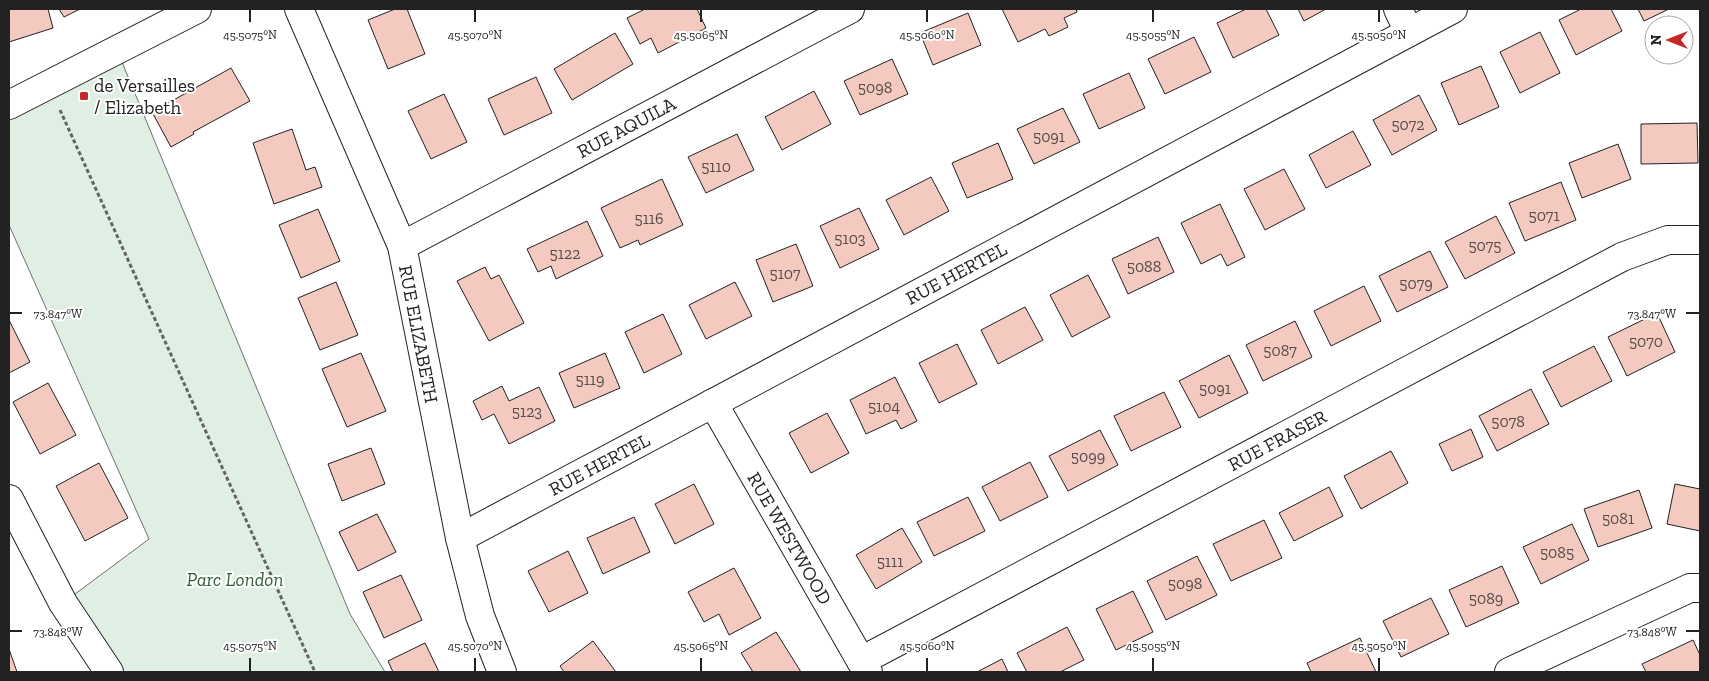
<svg xmlns="http://www.w3.org/2000/svg" width="1709" height="681" viewBox="0 0 1709 681" font-family="'Zilla Slab',serif">
  <style>
    .green { fill: #e0efe3; stroke: #6f6f6f }
    .building { fill: #f3c9c0; stroke: #222 }
    .lines { fill: none; stroke-linecap: round; stroke-linejoin: round }
    .minor-casing { stroke: #222; stroke-width: 30 }
    .path { stroke: #646464; stroke-width: 3; stroke-dasharray: 4 2.5; stroke-linecap: butt }
    .minor { stroke: #fff; stroke-width: 28 }
    .ticks { fill: none; stroke: #222; stroke-width: 2 }
    .poi-dot { fill: #c62828; stroke: #fff; stroke-width: 2 }
    .labels { text-anchor: middle; stroke-width: 4; stroke-linejoin: round; paint-order: stroke }
    .number-label { font-size: 16px; fill: #564c4a }
    .poi-label { font-size: 19px; fill: #222; stroke: #fff; text-anchor: start }
    .street-label { font-size: 19px; fill: #222; stroke: #fff }
    .park-label { font-size: 19px; font-style: italic; fill: #2f5e38; stroke: #fff }
    .ticks-label { font-size: 12px; text-anchor: middle; fill: #222; stroke: #fff; stroke-width: 4; stroke-linejoin: round; paint-order: stroke }
  </style>
  <rect width="100%" height="100%" fill="#fff"/>
  <polygon class="green" points="117,50 350,614 385,672 109,672 63,603 149,539 9,225 9,105"/>
  <g class="building">
    <polygon points="9,9 48,9 53,28 9,42"/>
    <polygon points="59,9 80,9 64,17"/>
    <polygon points="395,9 407,9 425,54 388,69 368,20"/>
    <polygon points="645,9 697,9 706,28 658,53 651,38 640,44 627,18"/>
    <polygon points="1002,9 1076,9 1077,12 1064,18 1068,27 1049,36 1045,29 1018,42"/>
    <polygon points="1246,9 1266,9 1279,35 1233,58 1217,23"/>
    <polygon points="1298,9 1326,9 1304,21"/>
    <polygon points="1581,9 1611,9 1622,31 1576,55 1559,20"/>
    <polygon points="1638,9 1669,9 1644,21"/>
    <polygon points="968,13 981,45 933,65 920,33"/>
    <polygon points="1540,32 1560,73 1520,93 1500,52"/>
    <polygon points="615,33 633,64 572,100 554,69"/>
    <polygon points="1194,37 1211,72 1165,94 1148,59"/>
    <polygon points="892,59 908,94 860,115 844,81"/>
    <polygon points="1481,66 1499,107 1459,125 1441,83"/>
    <polygon points="231,68 250,101 193,132 194,134 171,147 152,112"/>
    <polygon points="1129,73 1145,108 1099,129 1083,94"/>
    <polygon points="536,77 552,113 504,135 488,99"/>
    <polygon points="814,91 831,124 782,150 765,117"/>
    <polygon points="444,94 467,142 431,159 408,111"/>
    <polygon points="1419,95 1437,130 1392,155 1373,120"/>
    <polygon points="1063,108 1080,142 1034,164 1017,129"/>
    <polygon points="1697,123 1698,163 1641,164 1641,124"/>
    <polygon points="292,129 306,170 315,167 322,187 274,204 253,143"/>
    <polygon points="1353,131 1371,165 1326,188 1309,155"/>
    <polygon points="737,134 754,170 706,193 688,157"/>
    <polygon points="998,143 1013,179 967,198 952,163"/>
    <polygon points="1618,144 1631,179 1582,198 1569,163"/>
    <polygon points="1284,169 1305,209 1265,230 1244,189"/>
    <polygon points="931,177 949,211 904,235 886,200"/>
    <polygon points="662,179 683,225 640,245 638,240 620,248 601,208"/>
    <polygon points="1561,182 1576,220 1525,241 1509,203"/>
    <polygon points="1220,204 1245,257 1227,266 1221,254 1201,264 1181,223"/>
    <polygon points="859,208 879,249 840,268 820,226"/>
    <polygon points="318,209 340,261 301,278 279,225"/>
    <polygon points="1496,216 1515,253 1465,279 1445,242"/>
    <polygon points="587,221 603,256 556,279 551,266 538,272 527,249"/>
    <polygon points="1158,237 1174,272 1128,294 1112,259"/>
    <polygon points="796,244 813,286 773,302 756,260"/>
    <polygon points="1430,251 1448,287 1397,312 1379,276"/>
    <polygon points="485,267 491,279 499,275 524,323 489,341 457,281"/>
    <polygon points="1088,275 1110,317 1072,337 1050,295"/>
    <polygon points="336,282 358,335 320,350 298,298"/>
    <polygon points="735,282 752,316 706,339 689,305"/>
    <polygon points="1364,286 1381,321 1331,346 1314,311"/>
    <polygon points="1025,307 1043,340 998,364 981,330"/>
    <polygon points="1657,313 1675,352 1627,376 1608,337"/>
    <polygon points="663,314 682,354 644,373 625,332"/>
    <polygon points="9,320 30,362 9,373"/>
    <polygon points="1295,321 1312,357 1263,381 1246,345"/>
    <polygon points="957,344 977,384 939,403 919,363"/>
    <polygon points="1594,346 1612,381 1561,407 1543,372"/>
    <polygon points="361,353 386,411 347,427 322,369"/>
    <polygon points="605,353 620,388 574,408 559,373"/>
    <polygon points="1229,355 1248,393 1199,418 1179,381"/>
    <polygon points="895,377 917,421 901,429 896,420 866,434 850,400"/>
    <polygon points="48,383 76,435 40,454 13,402"/>
    <polygon points="502,386 509,401 539,387 555,421 509,444 494,414 482,420 473,401"/>
    <polygon points="1531,389 1549,424 1497,451 1479,416"/>
    <polygon points="1164,392 1181,427 1131,451 1114,416"/>
    <polygon points="827,413 849,453 811,473 789,433"/>
    <polygon points="1471,429 1483,457 1452,471 1439,444"/>
    <polygon points="1100,430 1118,465 1068,491 1049,456"/>
    <polygon points="371,448 385,484 342,501 328,464"/>
    <polygon points="1391,451 1408,483 1361,509 1344,476"/>
    <polygon points="1030,462 1048,497 1000,521 982,487"/>
    <polygon points="99,463 128,518 85,541 56,486"/>
    <polygon points="694,484 714,524 675,544 655,504"/>
    <polygon points="1675,484 1700,489 1700,531 1667,524"/>
    <polygon points="1329,487 1343,516 1294,541 1279,513"/>
    <polygon points="1639,490 1652,528 1598,547 1584,509"/>
    <polygon points="968,497 985,531 934,556 917,522"/>
    <polygon points="377,514 396,552 358,571 339,532"/>
    <polygon points="634,517 650,552 603,574 587,538"/>
    <polygon points="1264,520 1282,558 1231,581 1213,544"/>
    <polygon points="1572,524 1589,560 1541,584 1523,547"/>
    <polygon points="902,528 922,562 876,589 856,555"/>
    <polygon points="568,551 588,593 549,612 528,571"/>
    <polygon points="1197,556 1217,595 1166,620 1147,581"/>
    <polygon points="1502,566 1519,603 1466,627 1449,590"/>
    <polygon points="734,568 761,618 729,635 719,614 704,622 688,592"/>
    <polygon points="401,575 422,620 384,638 363,592"/>
    <polygon points="1133,591 1153,632 1116,650 1096,609"/>
    <polygon points="1431,598 1449,634 1401,657 1383,621"/>
    <polygon points="1067,627 1084,660 1060,672 1027,672 1017,653"/>
    <polygon points="776,632 801,672 753,672 741,653"/>
    <polygon points="1360,638 1376,672 1311,672 1307,663"/>
    <polygon points="1693,640 1700,655 1700,672 1646,672 1642,664"/>
    <polygon points="593,641 616,672 564,672 560,666"/>
    <polygon points="425,643 439,672 393,672 388,661"/>
    <polygon points="9,649 17,672 9,672"/>
    <polygon points="1002,659 1008,672 977,672"/>
  </g>
  <g class="lines">
    <defs>
      <g id="minor">
        <polyline points="299,9 402,246 460,538 480,616 502,672"/>
        <polyline points="1398,9 1409,32"/>
        <polyline points="9,105 197,9"/>
        <polyline points="402,246 850,9"/>
        <polyline points="713,403 861,661 868,672"/>
        <polyline points="9,499 63,603 109,672"/>
        <polyline points="460,538 1453,9"/>
        <polyline points="861,661 1622,257 1668,240 1700,240"/>
        <polyline points="1509,672 1690,588 1700,588"/>
      </g>
    </defs>
    <use href="#minor" class="minor-casing"/>
    <polyline class="path" points="60,110 315,672"/>
    <use href="#minor" class="minor"/>
  </g>
  <path class="ticks" d="M250 10V22M475 10V22M701 10V22M927 10V22M1153 10V22M1379 10V22M10 313H22M1686 313H1699M10 631H22M1686 631H1699M250 658V671M475 658V671M701 658V671M927 658V671M1153 658V671M1379 658V671"/>
  <rect class="poi-dot" x="79" y="91" width="10" height="10" rx="2.5"/>
  <g class="labels">
    <g class="number-label">
      <text x="875" y="93">5098</text>
      <text x="1408" y="130">5072</text>
      <text x="1049" y="142">5091</text>
      <text x="716" y="172">5110</text>
      <text x="1544" y="221">5071</text>
      <text x="649" y="224">5116</text>
      <text x="850" y="244">5103</text>
      <text x="1485" y="251">5075</text>
      <text x="565" y="259">5122</text>
      <text x="1144" y="272">5088</text>
      <text x="785" y="279">5107</text>
      <text x="1416" y="289">5079</text>
      <text x="1646" y="347">5070</text>
      <text x="1280" y="356">5087</text>
      <text x="590" y="385">5119</text>
      <text x="1215" y="394">5091</text>
      <text x="884" y="412">5104</text>
      <text x="527" y="417">5123</text>
      <text x="1508" y="427">5078</text>
      <text x="1088" y="462">5099</text>
      <text x="1618" y="524">5081</text>
      <text x="1557" y="558">5085</text>
      <text x="890" y="567">5111</text>
      <text x="1185" y="589">5098</text>
      <text x="1486" y="604">5089</text>
    </g>
    <g class="poi-label">
      <text x="94" y="92">de Versailles<tspan x="94" dy="22">/ Elizabeth</tspan></text>
    </g>
    <g class="street-label">
      <text transform="translate(626 127) rotate(-28)" y="7">RUE AQUILA</text>
      <text transform="translate(956 273) rotate(-28)" y="7">RUE HERTEL</text>
      <text transform="translate(419 334) rotate(79)" y="7">RUE ELIZABETH</text>
      <text transform="translate(1277 440) rotate(-28)" y="7">RUE FRASER</text>
      <text transform="translate(599 464) rotate(-28)" y="7">RUE HERTEL</text>
      <text transform="translate(790 538) rotate(60)" y="7">RUE WESTWOOD</text>
    </g>
    <g class="park-label">
      <text x="235" y="586">Parc London</text>
    </g>
  </g>
  <g class="ticks-label">
    <text x="250" y="39">45.5075°N</text>
    <text x="475" y="39">45.5070°N</text>
    <text x="701" y="39">45.5065°N</text>
    <text x="927" y="39">45.5060°N</text>
    <text x="1153" y="39">45.5055°N</text>
    <text x="1379" y="39">45.5050°N</text>
    <text x="1652" y="318">73.847°W</text>
    <text x="58" y="318">73.847°W</text>
    <text x="1652" y="636">73.848°W</text>
    <text x="58" y="636">73.848°W</text>
    <text x="250" y="650">45.5075°N</text>
    <text x="475" y="650">45.5070°N</text>
    <text x="701" y="650">45.5065°N</text>
    <text x="927" y="650">45.5060°N</text>
    <text x="1153" y="650">45.5055°N</text>
    <text x="1379" y="650">45.5050°N</text>
  </g>
  <rect width="1709" height="681" fill="none" stroke="#222222" stroke-width="20"/>
  <g transform="translate(1669 40) rotate(270)"><circle r="24" fill="#ffffff" stroke="#a7a7a7"/>
  <path d="M0-4L9 19L0 12L-9 19Z" fill="#c62828"/>
  <text y="-8" font-size="14" font-weight="bold" text-anchor="middle" fill="#222222">N</text>
  </g>
</svg>
